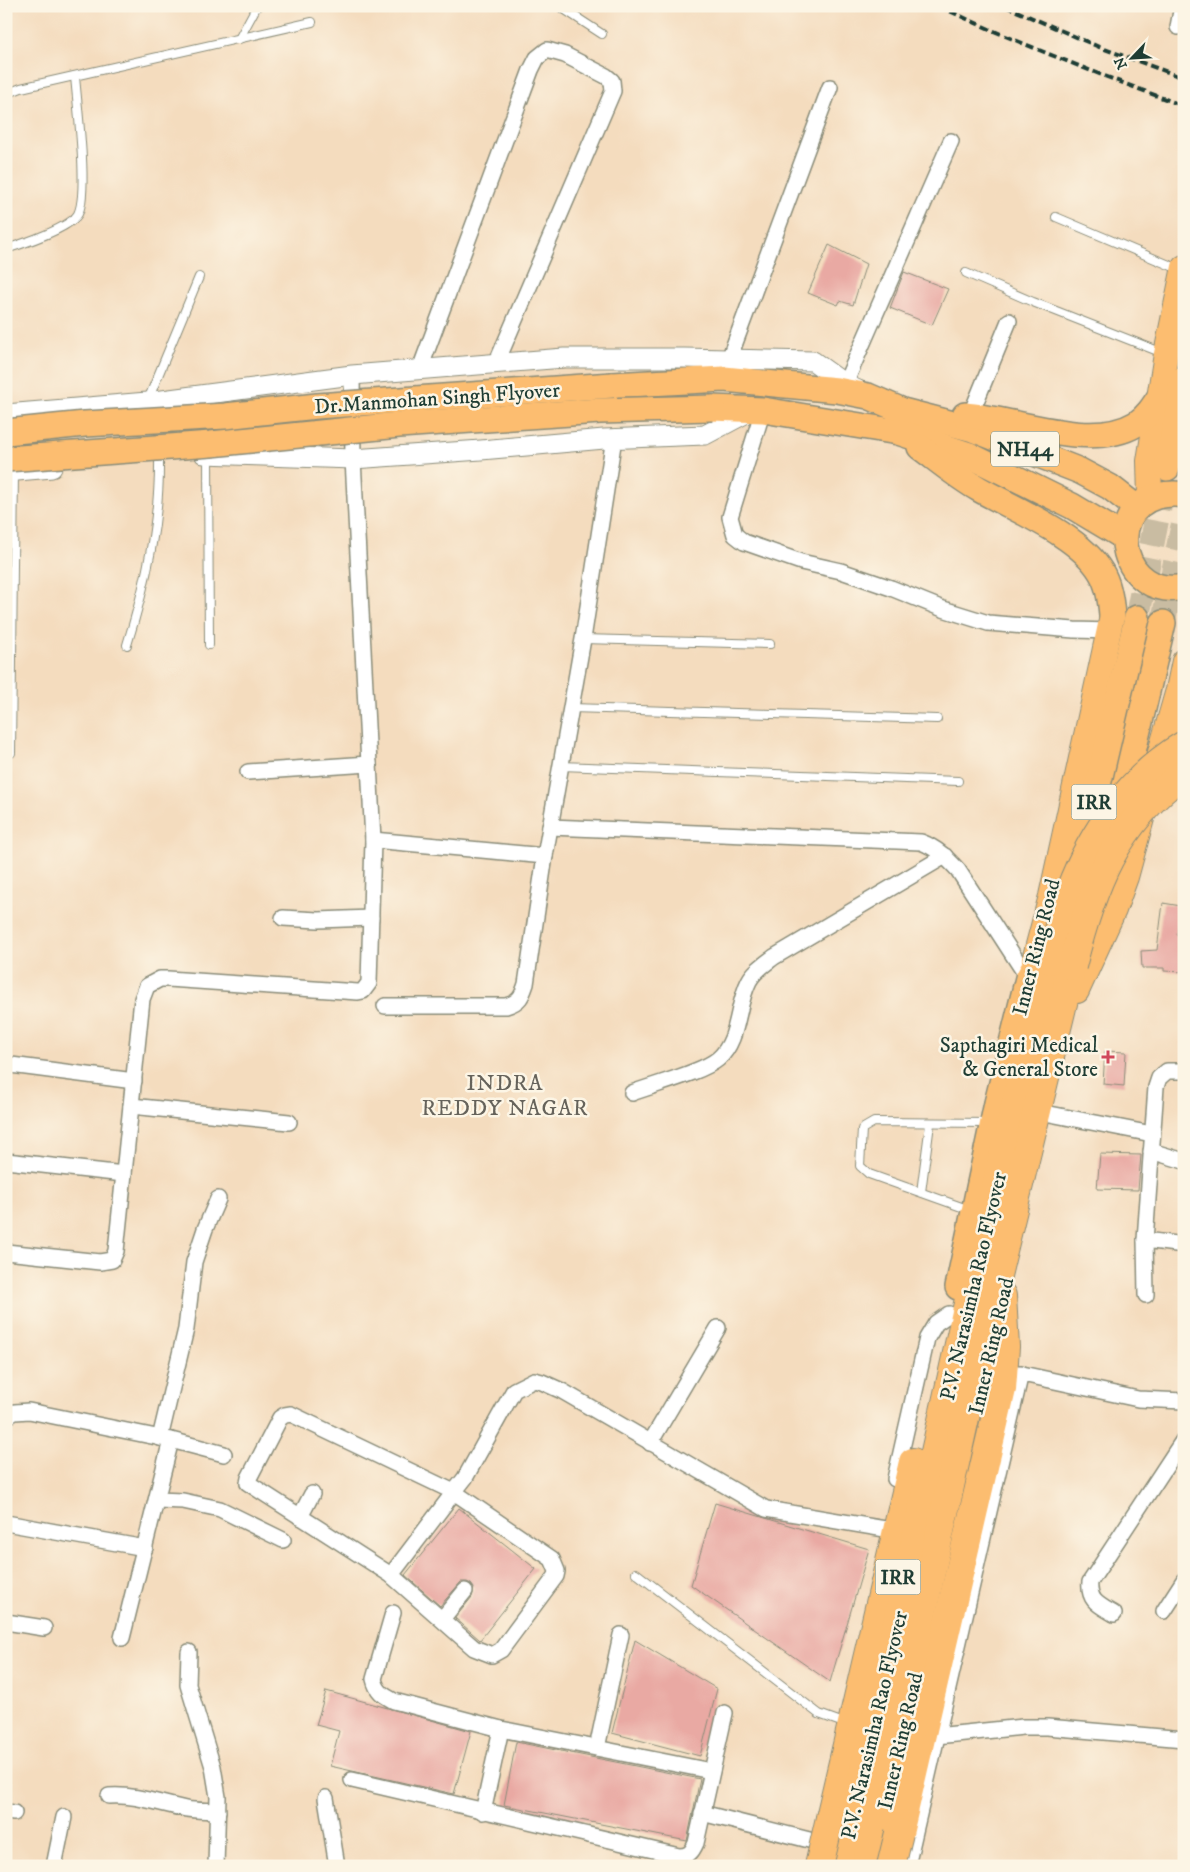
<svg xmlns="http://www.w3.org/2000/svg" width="1190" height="1872" viewBox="0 0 1190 1872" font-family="'IM FELL DW Pica',serif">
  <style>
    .building { fill: #e9a9a3 }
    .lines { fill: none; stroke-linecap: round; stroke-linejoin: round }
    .trunk-tunnel { stroke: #c9bca2; stroke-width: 25; stroke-dasharray: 25 12; stroke-linecap: butt }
    .service-casing { stroke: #8a8c79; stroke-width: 10 }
    .minor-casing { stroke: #8a8c79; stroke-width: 18 }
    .tertiary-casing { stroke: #8a8c79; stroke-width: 21 }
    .primary-casing { stroke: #8a8c79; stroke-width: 26 }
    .trunk-casing { stroke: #8a8c79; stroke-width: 28 }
    .motorway-casing { stroke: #8a8c79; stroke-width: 30 }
    .service { stroke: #fff; stroke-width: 8 }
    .minor { stroke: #fff; stroke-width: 15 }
    .tertiary { stroke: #fff; stroke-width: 19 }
    .primary { stroke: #fcbd6f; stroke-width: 24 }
    .trunk { stroke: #fcbd6f; stroke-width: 25 }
    .motorway { stroke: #fcbd6f; stroke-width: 28 }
    .rail { stroke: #1f3d34; stroke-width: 4; stroke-dasharray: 8 4; stroke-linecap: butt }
    .trunk-bridge-casing { stroke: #8a8c79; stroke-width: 28; stroke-linecap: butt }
    .motorway-bridge-casing { stroke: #8a8c79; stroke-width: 30; stroke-linecap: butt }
    .trunk-bridge { stroke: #fcbd6f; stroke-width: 25 }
    .motorway-bridge { stroke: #fcbd6f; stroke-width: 28 }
    .poi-dot { fill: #d1495b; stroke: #fcf5e5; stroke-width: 2 }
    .labels { text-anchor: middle; stroke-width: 5; stroke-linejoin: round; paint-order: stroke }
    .shield { fill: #fcf5e5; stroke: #617469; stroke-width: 1 }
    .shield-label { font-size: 20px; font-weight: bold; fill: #1f3d34 }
    .street-label { font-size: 21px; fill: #1f3d34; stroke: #fcf5e5 }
    .poi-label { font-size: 21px; fill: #1f3d34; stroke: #fcf5e5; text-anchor: end }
    .neighbourhood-label { font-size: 22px; letter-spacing: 1px; fill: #66635b; stroke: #fcf5e5 }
  </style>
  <rect width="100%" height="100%" fill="#fcf5e5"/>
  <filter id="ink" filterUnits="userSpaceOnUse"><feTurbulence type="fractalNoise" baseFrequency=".02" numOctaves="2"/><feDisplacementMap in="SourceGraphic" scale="10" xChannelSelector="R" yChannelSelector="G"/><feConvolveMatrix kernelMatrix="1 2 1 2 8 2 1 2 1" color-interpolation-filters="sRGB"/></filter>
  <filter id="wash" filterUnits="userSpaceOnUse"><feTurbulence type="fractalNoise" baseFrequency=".0096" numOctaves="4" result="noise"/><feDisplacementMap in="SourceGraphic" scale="20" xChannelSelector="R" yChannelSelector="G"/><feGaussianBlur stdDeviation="1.12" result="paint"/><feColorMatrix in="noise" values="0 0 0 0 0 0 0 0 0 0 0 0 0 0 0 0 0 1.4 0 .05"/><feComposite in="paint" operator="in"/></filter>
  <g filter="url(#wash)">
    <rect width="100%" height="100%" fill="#f4dcbe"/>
    <g id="blocks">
      <g class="building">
        <polygon points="829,245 866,264 853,305 840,301 838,305 808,293"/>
        <polygon points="904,272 948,289 932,325 890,308"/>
        <polygon points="1163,903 1181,906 1177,935 1184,936 1184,972 1164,971 1164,968 1142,968 1141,951 1157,950"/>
        <polygon points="1105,1051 1126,1052 1124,1086 1103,1084"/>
        <polygon points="1100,1154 1141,1155 1138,1190 1097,1189"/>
        <polygon points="715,1503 869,1549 830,1682 691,1585"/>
        <polygon points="459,1508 536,1569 480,1640 455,1618 472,1597 474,1588 471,1584 467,1582 461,1582 440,1606 405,1575"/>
        <polygon points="635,1640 717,1689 700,1756 612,1733"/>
        <polygon points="326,1691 471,1731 454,1794 330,1766 339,1731 316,1725"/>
        <polygon points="516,1742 700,1779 687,1841 504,1805"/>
      </g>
    </g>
  </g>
  <g filter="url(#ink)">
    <use href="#blocks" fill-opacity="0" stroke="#8a8c79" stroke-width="1"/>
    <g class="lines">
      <g class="trunk-tunnel">
        <polyline points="1137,618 1167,468"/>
        <polyline points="1163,623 1184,521"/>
      </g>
      <defs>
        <g id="service">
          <polyline points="559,6 602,34"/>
          <polyline points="239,39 257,6"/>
          <polyline points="6,94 21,88 312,22"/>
          <polyline points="1056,217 1181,270"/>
          <path d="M6 249C22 244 70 228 78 214 89 192 77 104 75 76"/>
          <polyline points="966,273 1033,302 1163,353"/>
          <polyline points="148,400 199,277"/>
          <polyline points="208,455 209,645"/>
          <polyline points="583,639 770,644"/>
          <path d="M127 645C146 584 160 522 159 459"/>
          <polyline points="571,708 937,719"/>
          <polyline points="11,753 14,471"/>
          <polyline points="561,766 958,781"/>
          <polyline points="921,1192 930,1124"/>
          <polyline points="970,1210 869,1174 860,1166 862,1129 874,1122 990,1123"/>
          <polyline points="636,1573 819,1714 841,1722"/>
        </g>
        <g id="minor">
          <polyline points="1178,27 1182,6"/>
          <polyline points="729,359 830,87"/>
          <polyline points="420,369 531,70 537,58 547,50 565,55 606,76 612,81 613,91 496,364"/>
          <polyline points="845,384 951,141"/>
          <polyline points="763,410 730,517 735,535 744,542 801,562 841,571 891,588 943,609 988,623 1074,630 1110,631"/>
          <polyline points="970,416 1009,321"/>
          <polyline points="248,772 369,764"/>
          <path d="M550 827 921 842C937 848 947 858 958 870L1028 978"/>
          <polyline points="373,840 545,856"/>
          <polyline points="283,918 318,920 371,918"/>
          <path d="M385 1006H506C520 1002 522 996 526 984L545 856 583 639 614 438"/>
          <polyline points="11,1065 134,1081"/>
          <path d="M632 1093C653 1085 703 1072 718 1059 740 1040 736 1006 749 981 754 971 765 964 774 957L945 856"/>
          <polyline points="131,1106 289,1122"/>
          <polyline points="1045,1113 1152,1134"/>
          <polyline points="1151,1151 1184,1161"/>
          <polyline points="6,1161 124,1174"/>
          <polyline points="1145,1240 1184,1245"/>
          <polyline points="6,1252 100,1262 112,1260 116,1251 142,999 147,986 160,979 168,979 358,992 363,991 369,983 373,840 353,459 352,375"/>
          <polyline points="1146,1295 1145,1240 1156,1087 1159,1078 1167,1071 1184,1071"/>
          <polyline points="1013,1372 1138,1399 1184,1401"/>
          <polyline points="6,1417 15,1412 29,1411 171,1440 224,1454"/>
          <polyline points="160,1438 186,1329 194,1262 205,1229 218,1199"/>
          <polyline points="650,1443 718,1328"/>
          <polyline points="895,1479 927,1338 936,1323 949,1314"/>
          <polyline points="157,1500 183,1501 220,1509 283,1540"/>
          <polyline points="300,1517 312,1494"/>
          <polyline points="6,1523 145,1548"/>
          <polyline points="391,1575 474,1648 492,1655 501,1650 556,1576 557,1571 552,1559 454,1492 391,1575 248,1483 249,1478 280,1418 285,1415 291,1414 454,1492 465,1478 514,1390 534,1380 542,1382 562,1391 766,1509 885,1529"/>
          <polyline points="1164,1611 1184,1580"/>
          <path d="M393 1613 374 1679C377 1692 383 1695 394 1701L501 1729 711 1771"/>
          <path d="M1114 1614C1099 1605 1088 1601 1090 1582L1184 1439"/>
          <polyline points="442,1619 465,1591"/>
          <polyline points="6,1622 44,1628"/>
          <polyline points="122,1638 171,1440"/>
          <polyline points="189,1652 188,1685 213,1767 218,1797 216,1866"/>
          <polyline points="936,1736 1023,1727 1047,1727 1184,1739"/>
          <polyline points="597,1748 621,1635"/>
          <path d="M352 1780 679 1856C689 1856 692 1852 696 1843L725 1713"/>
          <path d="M109 1796C136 1794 160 1804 186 1809 197 1811 208 1810 218 1811"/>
          <polyline points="326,1798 337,1866"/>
          <polyline points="6,1812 14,1813"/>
          <polyline points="483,1812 501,1729"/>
          <polyline points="702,1813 829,1845"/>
          <polyline points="54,1866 64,1817"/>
          <polyline points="907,1866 1021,1373"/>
        </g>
        <g id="tertiary">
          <polyline points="6,414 147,402 352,375 564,358 684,358 813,361 845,384 858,390"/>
          <polyline points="204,454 353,459 481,450 604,439 705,435 754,409"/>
          <polyline points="6,472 52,468"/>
        </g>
        <g id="primary">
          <polyline points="1150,498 1149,461 1166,354 1184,267"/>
          <polyline points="1154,773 1178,690 1184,661"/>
          <polyline points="1034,960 1051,896 1112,616"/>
          <polyline points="1077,991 1114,910 1126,877 1144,811"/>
        </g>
        <g id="trunk">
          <polyline points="612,385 724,379 837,390 868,396 903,411 973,429 1080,471 1110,487 1137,508"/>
          <polyline points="712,408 763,410 898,432 969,455 1072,506 1124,537"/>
          <path d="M965 415C1015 419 1091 451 1136 424 1147 417 1154 406 1161 395"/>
          <path d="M920 447C939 461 958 477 979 489 1016 510 1079 535 1101 572 1109 585 1111 601 1112 616"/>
          <polyline points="1167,468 1184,378"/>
          <path d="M1184 495C1175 493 1166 494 1157 496 1101 513 1123 600 1184 587"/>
          <polyline points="1121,803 1163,623"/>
          <polyline points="1082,854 1137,618"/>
          <polyline points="958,1287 997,1103 1028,978 1050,938"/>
        </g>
        <g id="motorway">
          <polyline points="830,1818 913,1462"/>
          <polyline points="899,1833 1002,1389 1005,1347 1002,1296"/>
          <polyline points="843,1866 971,1290 1050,960"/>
          <polyline points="866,1866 992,1296 1072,966"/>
        </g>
      </defs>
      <use href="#service" class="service-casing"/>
      <use href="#minor" class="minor-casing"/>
      <use href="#tertiary" class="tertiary-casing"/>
      <use href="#primary" class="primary-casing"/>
      <use href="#trunk" class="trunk-casing"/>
      <use href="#motorway" class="motorway-casing"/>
      <use href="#service" class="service"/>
      <use href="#minor" class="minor"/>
      <use href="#tertiary" class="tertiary"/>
      <use href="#primary" class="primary"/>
      <use href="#trunk" class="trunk"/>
      <use href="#motorway" class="motorway"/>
      <g class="rail">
        <path d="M939 6C1019 44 1101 75 1184 106"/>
        <polyline points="1005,6 1099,47 1184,78"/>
      </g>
      <defs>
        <g id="trunk-bridge">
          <polyline points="6,432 85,424 225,416 317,406 612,385"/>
          <polyline points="6,459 211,444 399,425 600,411 712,408"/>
        </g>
        <g id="motorway-bridge">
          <path d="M1050 960C1056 937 1062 913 1070 890 1091 834 1131 776 1184 745"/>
          <path d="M1072 966C1092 886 1115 824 1184 773"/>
          <polyline points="819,1866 830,1818"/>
          <polyline points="891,1866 899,1833"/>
        </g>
      </defs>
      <use href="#trunk-bridge" class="trunk-bridge-casing"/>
      <use href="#motorway-bridge" class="motorway-bridge-casing"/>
      <use href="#trunk-bridge" class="trunk-bridge"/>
      <use href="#motorway-bridge" class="motorway-bridge"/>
    </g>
  </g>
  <path class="poi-dot" d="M1105.5 1049.5h5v5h5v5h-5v5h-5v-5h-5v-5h5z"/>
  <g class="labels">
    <g class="shield">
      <rect x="991" y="431.5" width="68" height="35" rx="4"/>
      <rect x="1071.5" y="784.5" width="45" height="35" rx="4"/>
      <rect x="875.5" y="1559.5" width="45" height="35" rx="4"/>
    </g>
    <g class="shield-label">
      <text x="1025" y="456">NH44</text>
      <text x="1094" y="809">IRR</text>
      <text x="898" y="1584">IRR</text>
    </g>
    <g class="street-label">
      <text transform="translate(437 398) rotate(-4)" y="7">Dr.Manmohan Singh Flyover</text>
      <text transform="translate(1036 947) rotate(-76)" y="7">Inner Ring Road</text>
      <text transform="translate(973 1286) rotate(-77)" y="7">P.V. Narasimha Rao Flyover</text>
      <text transform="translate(991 1346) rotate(-77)" y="7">Inner Ring Road</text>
      <text transform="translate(874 1725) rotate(-77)" y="7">P.V. Narasimha Rao Flyover</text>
      <text transform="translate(900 1741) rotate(-77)" y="7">Inner Ring Road</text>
    </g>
    <g class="poi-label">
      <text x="1098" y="1052">Sapthagiri Medical<tspan x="1098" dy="24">&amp; General Store</tspan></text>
    </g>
    <g class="neighbourhood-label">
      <text x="505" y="1090">INDRA<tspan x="505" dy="25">REDDY NAGAR</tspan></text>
    </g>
  </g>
  <rect width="1190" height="1872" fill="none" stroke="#fcf5e5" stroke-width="25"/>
  <g transform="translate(1132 58) rotate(245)" stroke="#fcf5e5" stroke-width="4" paint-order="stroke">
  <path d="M0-4L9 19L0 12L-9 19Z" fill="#1f3d34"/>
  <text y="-8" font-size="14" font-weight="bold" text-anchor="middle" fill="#1f3d34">N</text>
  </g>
</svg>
